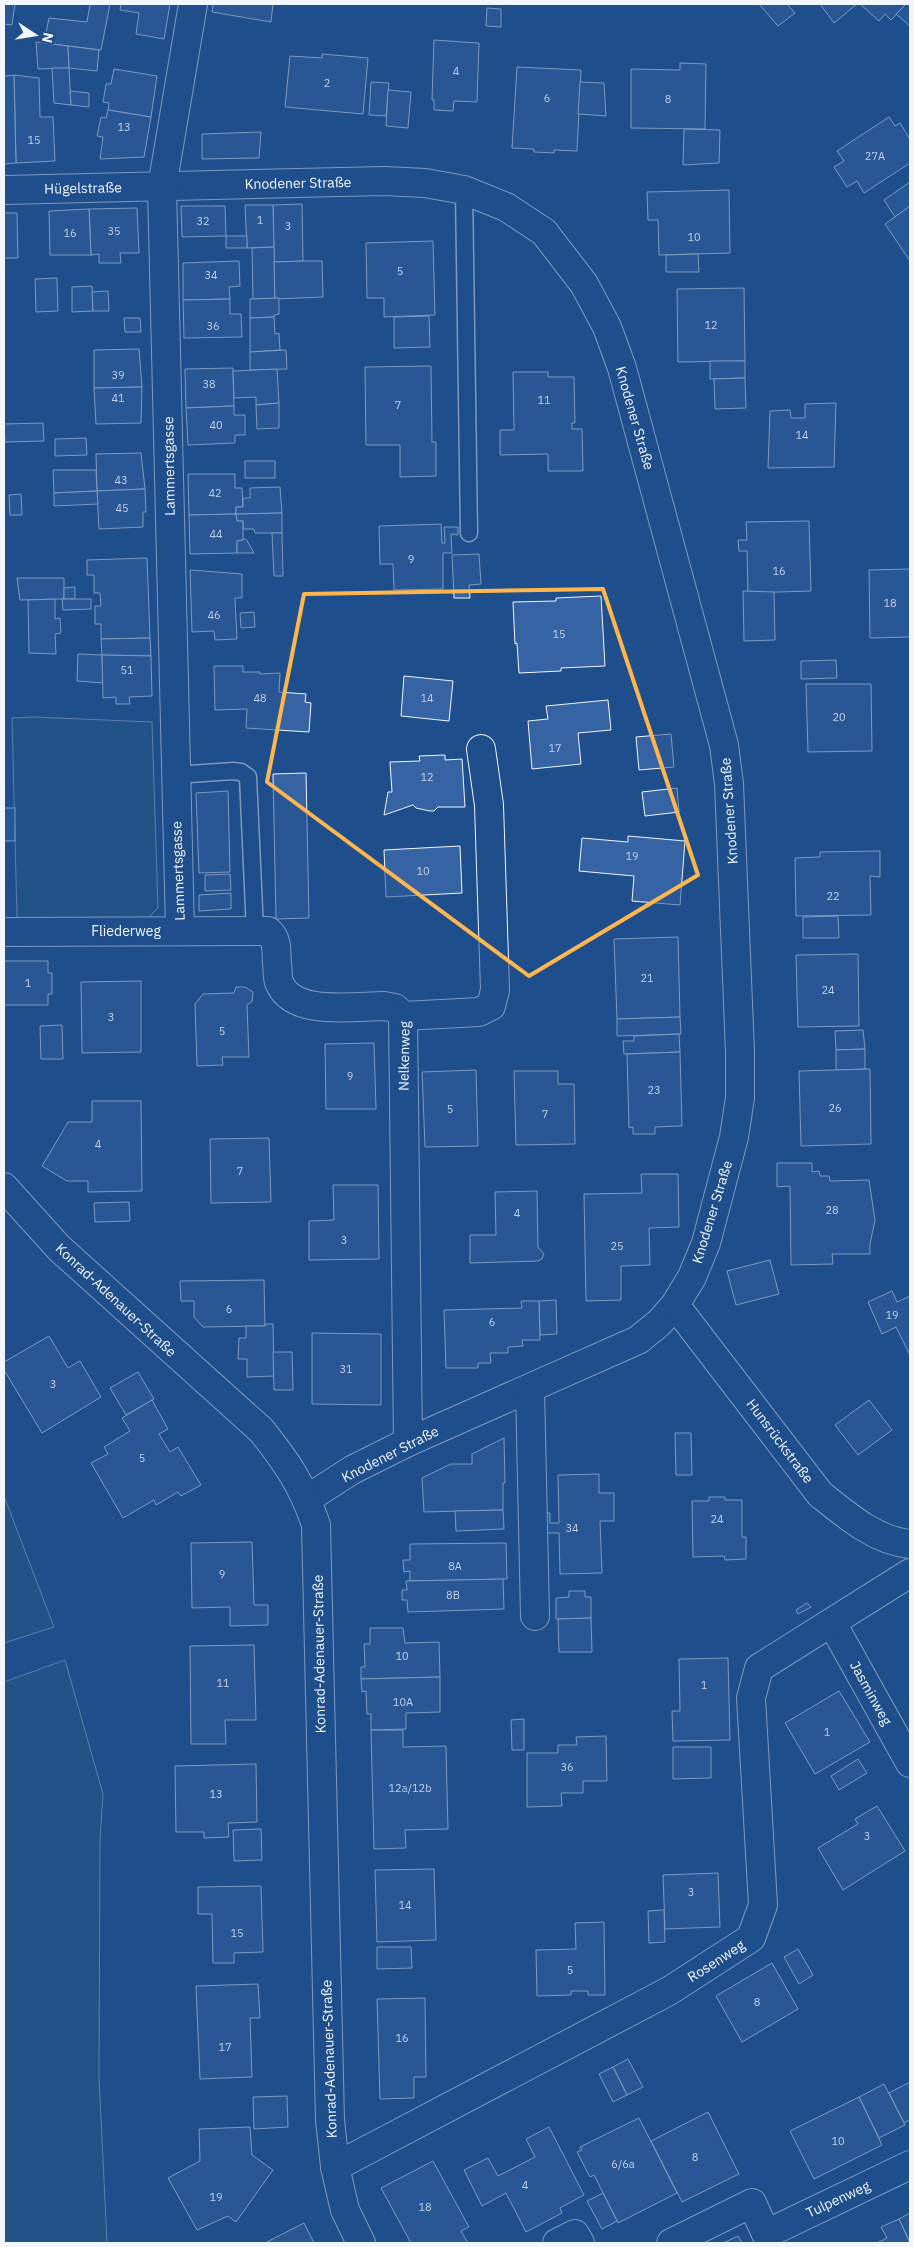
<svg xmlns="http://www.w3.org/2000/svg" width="914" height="2247" viewBox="0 0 914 2247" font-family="'IBM Plex Sans',sans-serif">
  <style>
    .green { fill: #245a82; stroke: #a8bbd7 }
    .building { fill: #3563a3; stroke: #f2f6ff }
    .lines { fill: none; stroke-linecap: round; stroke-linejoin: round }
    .service-casing { stroke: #f2f6ff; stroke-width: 19 }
    .minor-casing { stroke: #f2f6ff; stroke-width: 30 }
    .service { stroke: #1f4e8c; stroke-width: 16 }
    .minor { stroke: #1f4e8c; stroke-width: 28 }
    .marked { fill: none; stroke: #ffb74d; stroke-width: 4; stroke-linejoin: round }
    .labels { text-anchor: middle; stroke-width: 4; stroke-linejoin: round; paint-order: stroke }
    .number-label { font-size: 11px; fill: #c3d1e8 }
    .street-label { font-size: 14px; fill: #f2f6ff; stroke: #1f4e8c }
  </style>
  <rect width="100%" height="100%" fill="#1f4e8c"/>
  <g class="green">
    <polygon points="34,717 152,722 158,908 147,919 17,918 12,718"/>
    <polygon points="4,1496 54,1627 4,1643"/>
    <polygon points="65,1660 103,1794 100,1841 99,2076 107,2243 4,2243 4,1682"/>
  </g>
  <g class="building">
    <polygon points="4,4 15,4 12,25 4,24"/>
    <polygon points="90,4 110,4 101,50 44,43 49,18 87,22"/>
    <polygon points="121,4 170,4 164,39 136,34 139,13 120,10"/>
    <polygon points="213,4 273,4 271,22 212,12"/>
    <polygon points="759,4 787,4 795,13 778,26"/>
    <polygon points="820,4 857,4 834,23"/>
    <polygon points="860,4 906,4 891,20 885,14 879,21"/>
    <polygon points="906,4 910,4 910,26 896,14"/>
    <polygon points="487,8 501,9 501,27 486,26"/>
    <polygon points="434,40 479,43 477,102 454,101 453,111 434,110 434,100 432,100"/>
    <polygon points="36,42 68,46 69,68 38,69"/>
    <polygon points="68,46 99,50 97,71 69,68"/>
    <polygon points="322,54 368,58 363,114 285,107 290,56 322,58"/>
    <polygon points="680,63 706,64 705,129 631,128 631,69 680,70"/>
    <polygon points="517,67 581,70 577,151 554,150 554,153 534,152 534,149 512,148"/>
    <polygon points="52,68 69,68 71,105 54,103"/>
    <polygon points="114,69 157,76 151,117 108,110 109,103 103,102 106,84 111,84"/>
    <polygon points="14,75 39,78 40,117 53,117 55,161 16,163"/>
    <polygon points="14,75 16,163 4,164 4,76"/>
    <polygon points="371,82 389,83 386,116 369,115"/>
    <polygon points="580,82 604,83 606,116 578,114"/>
    <polygon points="388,90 411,92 408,128 386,126"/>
    <polygon points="70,91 89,93 89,107 71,105"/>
    <polygon points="108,110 151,117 144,157 100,159 103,137 97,136 101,117 106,118"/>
    <polygon points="889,117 895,126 900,123 910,139 910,163 864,193 857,181 847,187 834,167 844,161 837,151"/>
    <polygon points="684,129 720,130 719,163 683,165"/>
    <polygon points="261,132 259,158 202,159 202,134"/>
    <polygon points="910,182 910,206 895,217 884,200"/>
    <polygon points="729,190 730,253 659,255 658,220 648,220 647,192"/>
    <polygon points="302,204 303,261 274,262 273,205"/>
    <polygon points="245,205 273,205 274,247 247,248"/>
    <polygon points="181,206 225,206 226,236 182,237"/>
    <polygon points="910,206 910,261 885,224"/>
    <polygon points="137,208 139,253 120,253 121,263 99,263 99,254 91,255 89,209"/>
    <polygon points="89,209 91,255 50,255 49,211"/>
    <polygon points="4,213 17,213 18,258 4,258"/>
    <rect x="226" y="236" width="21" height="12"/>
    <polygon points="433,241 435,315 384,317 384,298 367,298 366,243"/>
    <polygon points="274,247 275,299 253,299 252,248"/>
    <polygon points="698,254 699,272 666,272 666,255"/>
    <polygon points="239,261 240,286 229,287 230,299 183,300 183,263"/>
    <polygon points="303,261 322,261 323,297 275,299 274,262"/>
    <polygon points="57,278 58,311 36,312 35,279"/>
    <polygon points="92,286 93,311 72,312 72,287"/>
    <polygon points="744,288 745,361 678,362 677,289"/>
    <polygon points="108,291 109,311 93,311 92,292"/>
    <polygon points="279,298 279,314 274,315 274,317 250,318 250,299"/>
    <polygon points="230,299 230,314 241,314 242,337 184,338 183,300"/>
    <polygon points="429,316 430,347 394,348 394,317"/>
    <polygon points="274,317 275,334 279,333 280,350 250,352 250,318"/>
    <polygon points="124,318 140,318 141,332 125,332"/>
    <polygon points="139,349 142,387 94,388 94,350"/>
    <polygon points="286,350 287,369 250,370 250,352"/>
    <polygon points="710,361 745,361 745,378 710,379"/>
    <polygon points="431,366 432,442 436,442 436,476 400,477 400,445 366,445 365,367"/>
    <polygon points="233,368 234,406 186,408 185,369"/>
    <polygon points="277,369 279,403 256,405 256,397 234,398 233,371"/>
    <polygon points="513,372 548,372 548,377 574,377 575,423 572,423 572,429 582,429 583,471 548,471 548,454 500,455 500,430 514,430"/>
    <polygon points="745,378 746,408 715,409 714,379"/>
    <polygon points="142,387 141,423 96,424 94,388"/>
    <polygon points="279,403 279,428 257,429 256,405"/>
    <polygon points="836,403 834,467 768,468 770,411 790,410 791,418 805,418 805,404"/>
    <polygon points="234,406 234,415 245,415 245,435 235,435 235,443 188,445 186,408"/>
    <polygon points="43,423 44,441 5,442 4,424"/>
    <polygon points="86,438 87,455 55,456 55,439"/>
    <polygon points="141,453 145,489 97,491 96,454"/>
    <rect x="245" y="461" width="30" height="17"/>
    <polygon points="53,470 96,470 97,491 54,493"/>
    <polygon points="188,474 235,474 235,488 242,488 243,507 236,507 236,514 189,515"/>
    <polygon points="280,487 282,513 236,514 236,507 243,507 243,498 250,498 250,488"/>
    <polygon points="145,489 146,512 143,512 143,527 99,529 97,491"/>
    <polygon points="97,491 98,504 54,506 54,493"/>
    <polygon points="21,494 22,515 10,515 9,495"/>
    <polygon points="282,513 282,533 255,533 254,529 243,529 243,521 237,521 236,514"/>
    <polygon points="236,514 237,521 243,521 243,540 237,541 237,553 190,554 189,515"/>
    <polygon points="809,521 811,591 748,593 747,551 739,551 738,540 747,540 746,522"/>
    <polygon points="441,524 442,543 445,543 444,527 458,527 458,535 451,534 452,553 443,553 443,589 394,590 393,564 380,564 379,526"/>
    <polygon points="272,533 282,533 283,576 274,576"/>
    <polygon points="243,539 246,539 254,553 237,553 237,541 243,540"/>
    <polygon points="479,554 481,584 469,585 470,598 454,598 452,555"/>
    <polygon points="147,558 150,638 101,639 101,624 95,624 95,606 101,606 100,593 94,593 94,575 87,575 87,560"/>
    <polygon points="910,569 910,637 870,638 869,570"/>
    <polygon points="190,570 242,574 242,598 235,598 237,639 215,640 214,631 192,632"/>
    <polygon points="17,578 64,578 64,599 20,600"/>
    <polygon points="75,587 75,599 64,599 64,588"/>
    <polygon points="743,591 774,592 775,640 744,641"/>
    <polygon points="601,596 605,666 561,668 561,671 519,673 517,643 515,644 513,602 556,601 556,598"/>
    <polygon points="55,599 55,619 60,618 61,633 55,634 56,654 29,653 28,600"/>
    <polygon points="62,599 91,599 91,609 63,610"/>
    <polygon points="254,612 255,627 241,628 240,613"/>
    <polygon points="150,638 151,656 102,655 101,639"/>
    <polygon points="78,654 102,655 103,683 77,681"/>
    <polygon points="102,655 151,656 152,696 129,697 130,704 116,704 116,697 103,698"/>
    <polygon points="836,660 837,678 801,679 801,661"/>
    <polygon points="214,666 243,666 243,672 260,672 260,674 280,673 279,692 306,694 305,702 311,703 309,732 246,728 247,709 215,710"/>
    <polygon points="404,676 453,681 449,721 401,716"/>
    <polygon points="806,684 871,684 872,751 808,752"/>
    <polygon points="608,700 611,730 578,733 581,764 532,769 528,721 548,719 546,706"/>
    <polygon points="671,734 674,767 639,770 636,737"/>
    <polygon points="445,755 445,760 462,759 465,807 438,807 434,811 430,811 416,808 413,805 384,815 388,792 392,792 390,762 420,761 419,756"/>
    <polygon points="306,773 309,918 276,919 273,774"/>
    <polygon points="677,788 679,812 645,816 642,792"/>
    <polygon points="228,791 230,872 199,873 196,793"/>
    <rect x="4" y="808" width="11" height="33"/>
    <polygon points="628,836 685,841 680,905 632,901 634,876 579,871 582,838 628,842"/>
    <polygon points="460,846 462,893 386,897 384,850"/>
    <polygon points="880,851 880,877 870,876 871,915 796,916 795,858 820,857 820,852"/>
    <polygon points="230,874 231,890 205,891 205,875"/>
    <polygon points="231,893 231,909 199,911 199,895"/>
    <polygon points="838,916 839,938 803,938 803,917"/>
    <polygon points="678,937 680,1017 617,1019 614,939"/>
    <polygon points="858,954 859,1026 798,1027 796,955"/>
    <polygon points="4,961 48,961 48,973 52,973 52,994 48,994 48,1005 4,1005"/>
    <polygon points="141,981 141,1052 82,1053 81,982"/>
    <polygon points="236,987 245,987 253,992 252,1002 247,1005 249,1057 222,1057 223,1065 197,1066 195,1004 203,994 234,993"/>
    <polygon points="680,1017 681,1034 617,1036 617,1019"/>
    <polygon points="62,1025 63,1059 41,1059 40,1026"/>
    <polygon points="863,1030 865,1049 836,1050 835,1031"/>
    <polygon points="679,1034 680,1052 624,1054 623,1041 634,1041 634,1036"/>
    <polygon points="374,1043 376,1109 326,1109 325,1044"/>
    <polygon points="865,1049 865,1069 836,1070 836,1050"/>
    <polygon points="680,1052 682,1126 655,1127 655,1134 633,1134 633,1127 629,1128 627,1054"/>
    <polygon points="870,1069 871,1144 801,1146 799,1071"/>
    <polygon points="476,1070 478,1146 425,1147 422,1072"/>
    <polygon points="514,1071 558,1071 558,1084 574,1084 575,1144 516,1145"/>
    <polygon points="92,1101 141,1101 142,1191 88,1192 88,1181 67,1181 42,1166 68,1122 92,1122"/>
    <polygon points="269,1138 271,1202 211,1203 210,1139"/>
    <polygon points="777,1163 812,1163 812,1172 819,1171 820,1176 829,1176 830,1181 869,1180 875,1220 870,1244 870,1254 832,1254 833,1264 791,1265 790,1186 777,1187"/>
    <polygon points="641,1174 678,1174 679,1227 649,1228 650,1265 621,1266 621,1300 586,1301 584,1194 642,1193"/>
    <polygon points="333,1185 378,1185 379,1259 309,1260 309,1221 334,1220"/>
    <polygon points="537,1191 538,1247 544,1254 542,1259 538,1261 470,1263 470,1235 496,1235 495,1192"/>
    <polygon points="129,1202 130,1221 95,1222 94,1203"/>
    <polygon points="770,1260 779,1294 736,1305 727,1271"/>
    <polygon points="264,1280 265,1326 203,1327 194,1317 194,1301 181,1301 180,1281"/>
    <polygon points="892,1291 897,1302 910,1296 910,1355 896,1327 882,1334 868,1302"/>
    <polygon points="556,1300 557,1334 540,1335 539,1301"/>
    <polygon points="521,1301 539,1301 540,1340 522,1340 523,1346 508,1347 508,1353 490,1353 491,1363 478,1363 478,1368 446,1368 444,1310 522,1308"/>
    <polygon points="265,1324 273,1324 274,1376 247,1377 247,1359 238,1359 239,1338 246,1338 246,1326 265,1326"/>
    <polygon points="312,1333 381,1334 381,1405 312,1404"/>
    <polygon points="49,1336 68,1368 80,1361 101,1397 42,1433 4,1370 4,1362"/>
    <polygon points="273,1352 292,1352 293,1390 274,1390"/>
    <polygon points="138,1372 154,1399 126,1415 110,1388"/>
    <polygon points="152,1400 168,1429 159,1434 170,1452 178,1447 201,1485 181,1496 178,1492 156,1505 154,1500 123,1518 91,1463 108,1454 104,1447 130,1431 122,1418"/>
    <polygon points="869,1400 892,1430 858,1455 835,1425"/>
    <polygon points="675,1433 691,1433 692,1475 676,1475"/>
    <polygon points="504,1438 505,1483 503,1483 503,1510 424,1512 422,1478 451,1464 472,1464 472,1454"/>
    <polygon points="599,1474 599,1493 614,1493 614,1521 600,1521 602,1573 560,1574 559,1533 543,1533 543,1513 550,1513 550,1523 559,1523 558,1475"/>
    <polygon points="709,1497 725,1497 725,1500 742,1500 742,1537 746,1537 746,1559 725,1560 724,1556 693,1557 692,1501 709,1501"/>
    <polygon points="503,1510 504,1529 456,1531 455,1511"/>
    <polygon points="252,1542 254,1605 268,1605 268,1625 230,1626 230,1607 192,1608 191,1543"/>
    <polygon points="506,1543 507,1579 410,1581 410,1571 404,1572 403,1560 410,1560 410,1544"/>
    <polygon points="503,1579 504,1609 408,1612 407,1600 402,1600 402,1590 407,1590 406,1581"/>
    <polygon points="569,1591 585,1591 585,1597 591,1597 591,1618 556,1619 556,1598 569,1597"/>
    <polygon points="807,1603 811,1607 798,1614 796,1610"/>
    <polygon points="591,1618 592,1652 559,1652 558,1619"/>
    <polygon points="370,1628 403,1628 405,1643 439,1642 440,1677 361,1679 361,1667 365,1667 364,1644 370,1644"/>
    <polygon points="254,1645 256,1720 225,1720 226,1744 191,1744 190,1646"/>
    <polygon points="728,1658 730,1740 673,1741 672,1711 680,1711 679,1659"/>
    <polygon points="440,1677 440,1712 406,1713 406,1729 371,1730 371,1714 367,1714 366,1691 362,1692 361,1679"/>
    <polygon points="839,1691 870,1742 815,1774 785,1723"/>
    <polygon points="524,1719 524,1750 512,1750 511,1720"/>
    <polygon points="371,1730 403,1730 403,1747 446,1746 448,1829 405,1830 406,1848 374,1849"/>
    <polygon points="606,1736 607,1781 583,1781 583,1793 561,1793 562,1806 527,1807 527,1753 558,1753 558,1745 577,1745 576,1737"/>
    <polygon points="673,1747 711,1747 711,1778 673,1779"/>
    <polygon points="858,1759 867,1773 839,1790 831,1776"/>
    <polygon points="256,1764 257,1822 228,1823 229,1837 204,1838 204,1832 176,1832 175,1766"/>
    <polygon points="877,1806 905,1851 843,1890 818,1848 858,1824 855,1819"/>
    <polygon points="261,1829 262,1860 234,1861 233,1830"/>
    <polygon points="434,1869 436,1940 377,1942 375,1870"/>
    <polygon points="718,1873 720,1927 665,1929 663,1875"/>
    <polygon points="261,1886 263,1952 234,1953 234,1963 213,1963 212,1914 198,1914 198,1887"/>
    <polygon points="664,1910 665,1942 649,1943 648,1911"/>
    <polygon points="604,1922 605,1995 588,1995 588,1991 571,1991 571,1995 537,1996 536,1950 576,1949 575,1923"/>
    <polygon points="377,1947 411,1947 412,1968 377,1969"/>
    <polygon points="798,1949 813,1975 799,1984 784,1957"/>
    <polygon points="772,1963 798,2009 742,2042 716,1996"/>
    <polygon points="258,1984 260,2018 250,2018 252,2077 200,2079 196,1986"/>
    <polygon points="425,1998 426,2077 414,2077 414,2098 380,2099 377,1999"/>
    <polygon points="628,2059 643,2087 627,2095 613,2067"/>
    <polygon points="613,2067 627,2095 613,2102 599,2074"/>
    <polygon points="910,2082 910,2120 904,2123 889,2093"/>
    <polygon points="884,2084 905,2125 879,2138 859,2097"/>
    <polygon points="287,2096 288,2127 254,2129 253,2097"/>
    <polygon points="859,2097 882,2145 814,2179 790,2131"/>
    <polygon points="708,2112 739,2174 682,2202 651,2141"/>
    <polygon points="639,2118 677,2193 618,2223 594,2175 590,2177 577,2152 582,2150 580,2147"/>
    <polygon points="250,2127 252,2155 273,2170 236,2222 228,2216 197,2230 168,2178 200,2161 199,2129"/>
    <polygon points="549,2127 584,2195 560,2208 562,2213 526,2232 506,2193 482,2206 464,2170 488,2158 498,2176 535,2157 526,2139"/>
    <polygon points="433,2161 469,2227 461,2231 468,2243 411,2243 381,2188"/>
    <polygon points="603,2193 617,2221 602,2229 587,2201"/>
    <polygon points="910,2213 910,2242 899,2219"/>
    <polygon points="899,2219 910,2243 877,2243 887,2238 881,2227"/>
    <polygon points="304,2223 314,2243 265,2243"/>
    <polygon points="738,2236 742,2243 723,2243"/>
  </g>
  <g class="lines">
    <defs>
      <g id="service">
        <polyline points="464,190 469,533"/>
        <polyline points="175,775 233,771 241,772 248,777 255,931"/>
      </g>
      <g id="minor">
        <polyline points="4,190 384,181 425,183 464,190 506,207 544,232 584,284 607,327 622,368 724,745 729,784 740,1052 740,1098 734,1137 706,1243 692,1277 675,1305 659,1323 638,1340 408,1442 352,1470 307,1499"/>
        <polyline points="180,931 162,187 193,4"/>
        <path d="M4 932 268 931C278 939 276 951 277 963 278 969 277 976 279 982 292 1017 354 1006 384 1006L395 1008 403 1016"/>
        <polyline points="403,1016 408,1442"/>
        <polyline points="403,1016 479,1012 491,1006 495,990 489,805 481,749"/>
        <path d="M4 1187 59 1248 261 1430C287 1462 303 1486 316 1525L330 2120 335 2167 345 2210 361 2243"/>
        <path d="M675 1305 820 1494C846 1515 876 1541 910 1544"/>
        <polyline points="530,1389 535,1616"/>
        <polyline points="832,1623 910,1763"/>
        <polyline points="335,2167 669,1991 751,1938 763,1905 751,1698 759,1668 910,1573"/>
        <polyline points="557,2243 575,2234 580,2243"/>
        <polyline points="671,2243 752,2203 766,2234 910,2165"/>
      </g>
    </defs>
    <use href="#service" class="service-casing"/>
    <use href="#minor" class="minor-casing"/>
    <use href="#service" class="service"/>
    <use href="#minor" class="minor"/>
  </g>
  <path d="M0 0H914V2247H0ZM603 589 698 875 529 976 267 782 304 594Z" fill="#1f4e8c" fill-opacity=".55" fill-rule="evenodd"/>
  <path class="marked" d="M603 589 698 875 529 976 267 782 304 594Z"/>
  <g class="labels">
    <g class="number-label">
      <text x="456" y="75">4</text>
      <text x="327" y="87">2</text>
      <text x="547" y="102">6</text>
      <text x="668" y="103">8</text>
      <text x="124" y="131">13</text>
      <text x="34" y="144">15</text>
      <text x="875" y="160">27A</text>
      <text x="260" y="224">1</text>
      <text x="203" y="225">32</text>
      <text x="288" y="230">3</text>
      <text x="114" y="235">35</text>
      <text x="70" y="237">16</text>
      <text x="694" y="241">10</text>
      <text x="400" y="275">5</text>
      <text x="211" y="279">34</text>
      <text x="711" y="329">12</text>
      <text x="213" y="330">36</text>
      <text x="118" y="379">39</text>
      <text x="209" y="388">38</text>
      <text x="118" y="402">41</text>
      <text x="544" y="404">11</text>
      <text x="398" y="409">7</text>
      <text x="216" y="429">40</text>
      <text x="802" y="439">14</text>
      <text x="121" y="484">43</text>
      <text x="215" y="497">42</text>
      <text x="122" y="512">45</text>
      <text x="216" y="538">44</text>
      <text x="411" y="563">9</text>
      <text x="779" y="575">16</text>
      <text x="890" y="607">18</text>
      <text x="214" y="619">46</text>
      <text x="559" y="638">15</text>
      <text x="127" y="674">51</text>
      <text x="260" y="702">48</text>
      <text x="427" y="702">14</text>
      <text x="839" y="721">20</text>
      <text x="555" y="752">17</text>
      <text x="427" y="781">12</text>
      <text x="632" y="860">19</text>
      <text x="423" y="875">10</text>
      <text x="833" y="900">22</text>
      <text x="647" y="982">21</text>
      <text x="28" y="987">1</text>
      <text x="828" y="994">24</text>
      <text x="111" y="1021">3</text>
      <text x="222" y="1035">5</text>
      <text x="350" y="1080">9</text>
      <text x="654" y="1094">23</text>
      <text x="835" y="1112">26</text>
      <text x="450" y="1113">5</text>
      <text x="545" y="1118">7</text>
      <text x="98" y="1148">4</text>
      <text x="240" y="1175">7</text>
      <text x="832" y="1214">28</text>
      <text x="517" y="1217">4</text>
      <text x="344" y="1244">3</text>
      <text x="617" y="1250">25</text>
      <text x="229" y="1313">6</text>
      <text x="892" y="1319">19</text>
      <text x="492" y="1326">6</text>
      <text x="346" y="1373">31</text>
      <text x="53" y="1388">3</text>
      <text x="142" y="1462">5</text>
      <text x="717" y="1523">24</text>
      <text x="572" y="1532">34</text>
      <text x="455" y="1570">8A</text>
      <text x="222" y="1578">9</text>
      <text x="453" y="1599">8B</text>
      <text x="402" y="1660">10</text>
      <text x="223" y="1687">11</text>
      <text x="704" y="1689">1</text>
      <text x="403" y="1706">10A</text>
      <text x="827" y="1736">1</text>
      <text x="567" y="1771">36</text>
      <text x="410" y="1792">12a/12b</text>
      <text x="216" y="1798">13</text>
      <text x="867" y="1840">3</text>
      <text x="691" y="1896">3</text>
      <text x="405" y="1909">14</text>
      <text x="237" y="1937">15</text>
      <text x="570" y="1974">5</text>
      <text x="757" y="2006">8</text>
      <text x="402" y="2042">16</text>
      <text x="225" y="2051">17</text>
      <text x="838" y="2145">10</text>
      <text x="695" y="2161">8</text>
      <text x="623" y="2168">6/6a</text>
      <text x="525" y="2189">4</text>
      <text x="216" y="2201">19</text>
      <text x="425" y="2211">18</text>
    </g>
    <g class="street-label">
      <text transform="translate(298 183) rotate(-1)" y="5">Knodener Straße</text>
      <text transform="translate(83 188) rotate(-1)" y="5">Hügelstraße</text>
      <text transform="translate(635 418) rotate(74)" y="5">Knodener Straße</text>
      <text transform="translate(169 466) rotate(-91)" y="5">Lammertsgasse</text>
      <text transform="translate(729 811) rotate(-94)" y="5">Knodener Straße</text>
      <text transform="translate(178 871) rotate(-92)" y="5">Lammertsgasse</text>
      <text x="126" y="936">Fliederweg</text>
      <text transform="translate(404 1056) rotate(-89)" y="5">Nelkenweg</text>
      <text transform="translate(712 1212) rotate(-73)" y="5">Knodener Straße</text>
      <text transform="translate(116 1300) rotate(43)" y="5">Konrad-Adenauer-Straße</text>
      <text transform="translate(780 1441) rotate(53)" y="5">Hunsrückstraße</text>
      <text transform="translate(390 1454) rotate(-27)" y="5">Knodener Straße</text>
      <text transform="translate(319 1654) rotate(-91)" y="5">Konrad-Adenauer-Straße</text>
      <text transform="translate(871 1693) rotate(61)" y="5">Jasminweg</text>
      <text transform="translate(716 1961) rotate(-33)" y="5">Rosenweg</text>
      <text transform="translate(329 2059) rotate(-92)" y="5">Konrad-Adenauer-Straße</text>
      <text transform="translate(838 2199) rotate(-25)" y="5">Tulpenweg</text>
    </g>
  </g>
  <rect width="914" height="2247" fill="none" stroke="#f2f6ff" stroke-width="10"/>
  <g transform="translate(35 35) rotate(102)" stroke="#1f4e8c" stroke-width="4" paint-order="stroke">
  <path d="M0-4L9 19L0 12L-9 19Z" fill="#f2f6ff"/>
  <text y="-8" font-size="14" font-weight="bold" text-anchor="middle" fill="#f2f6ff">N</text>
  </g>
</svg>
